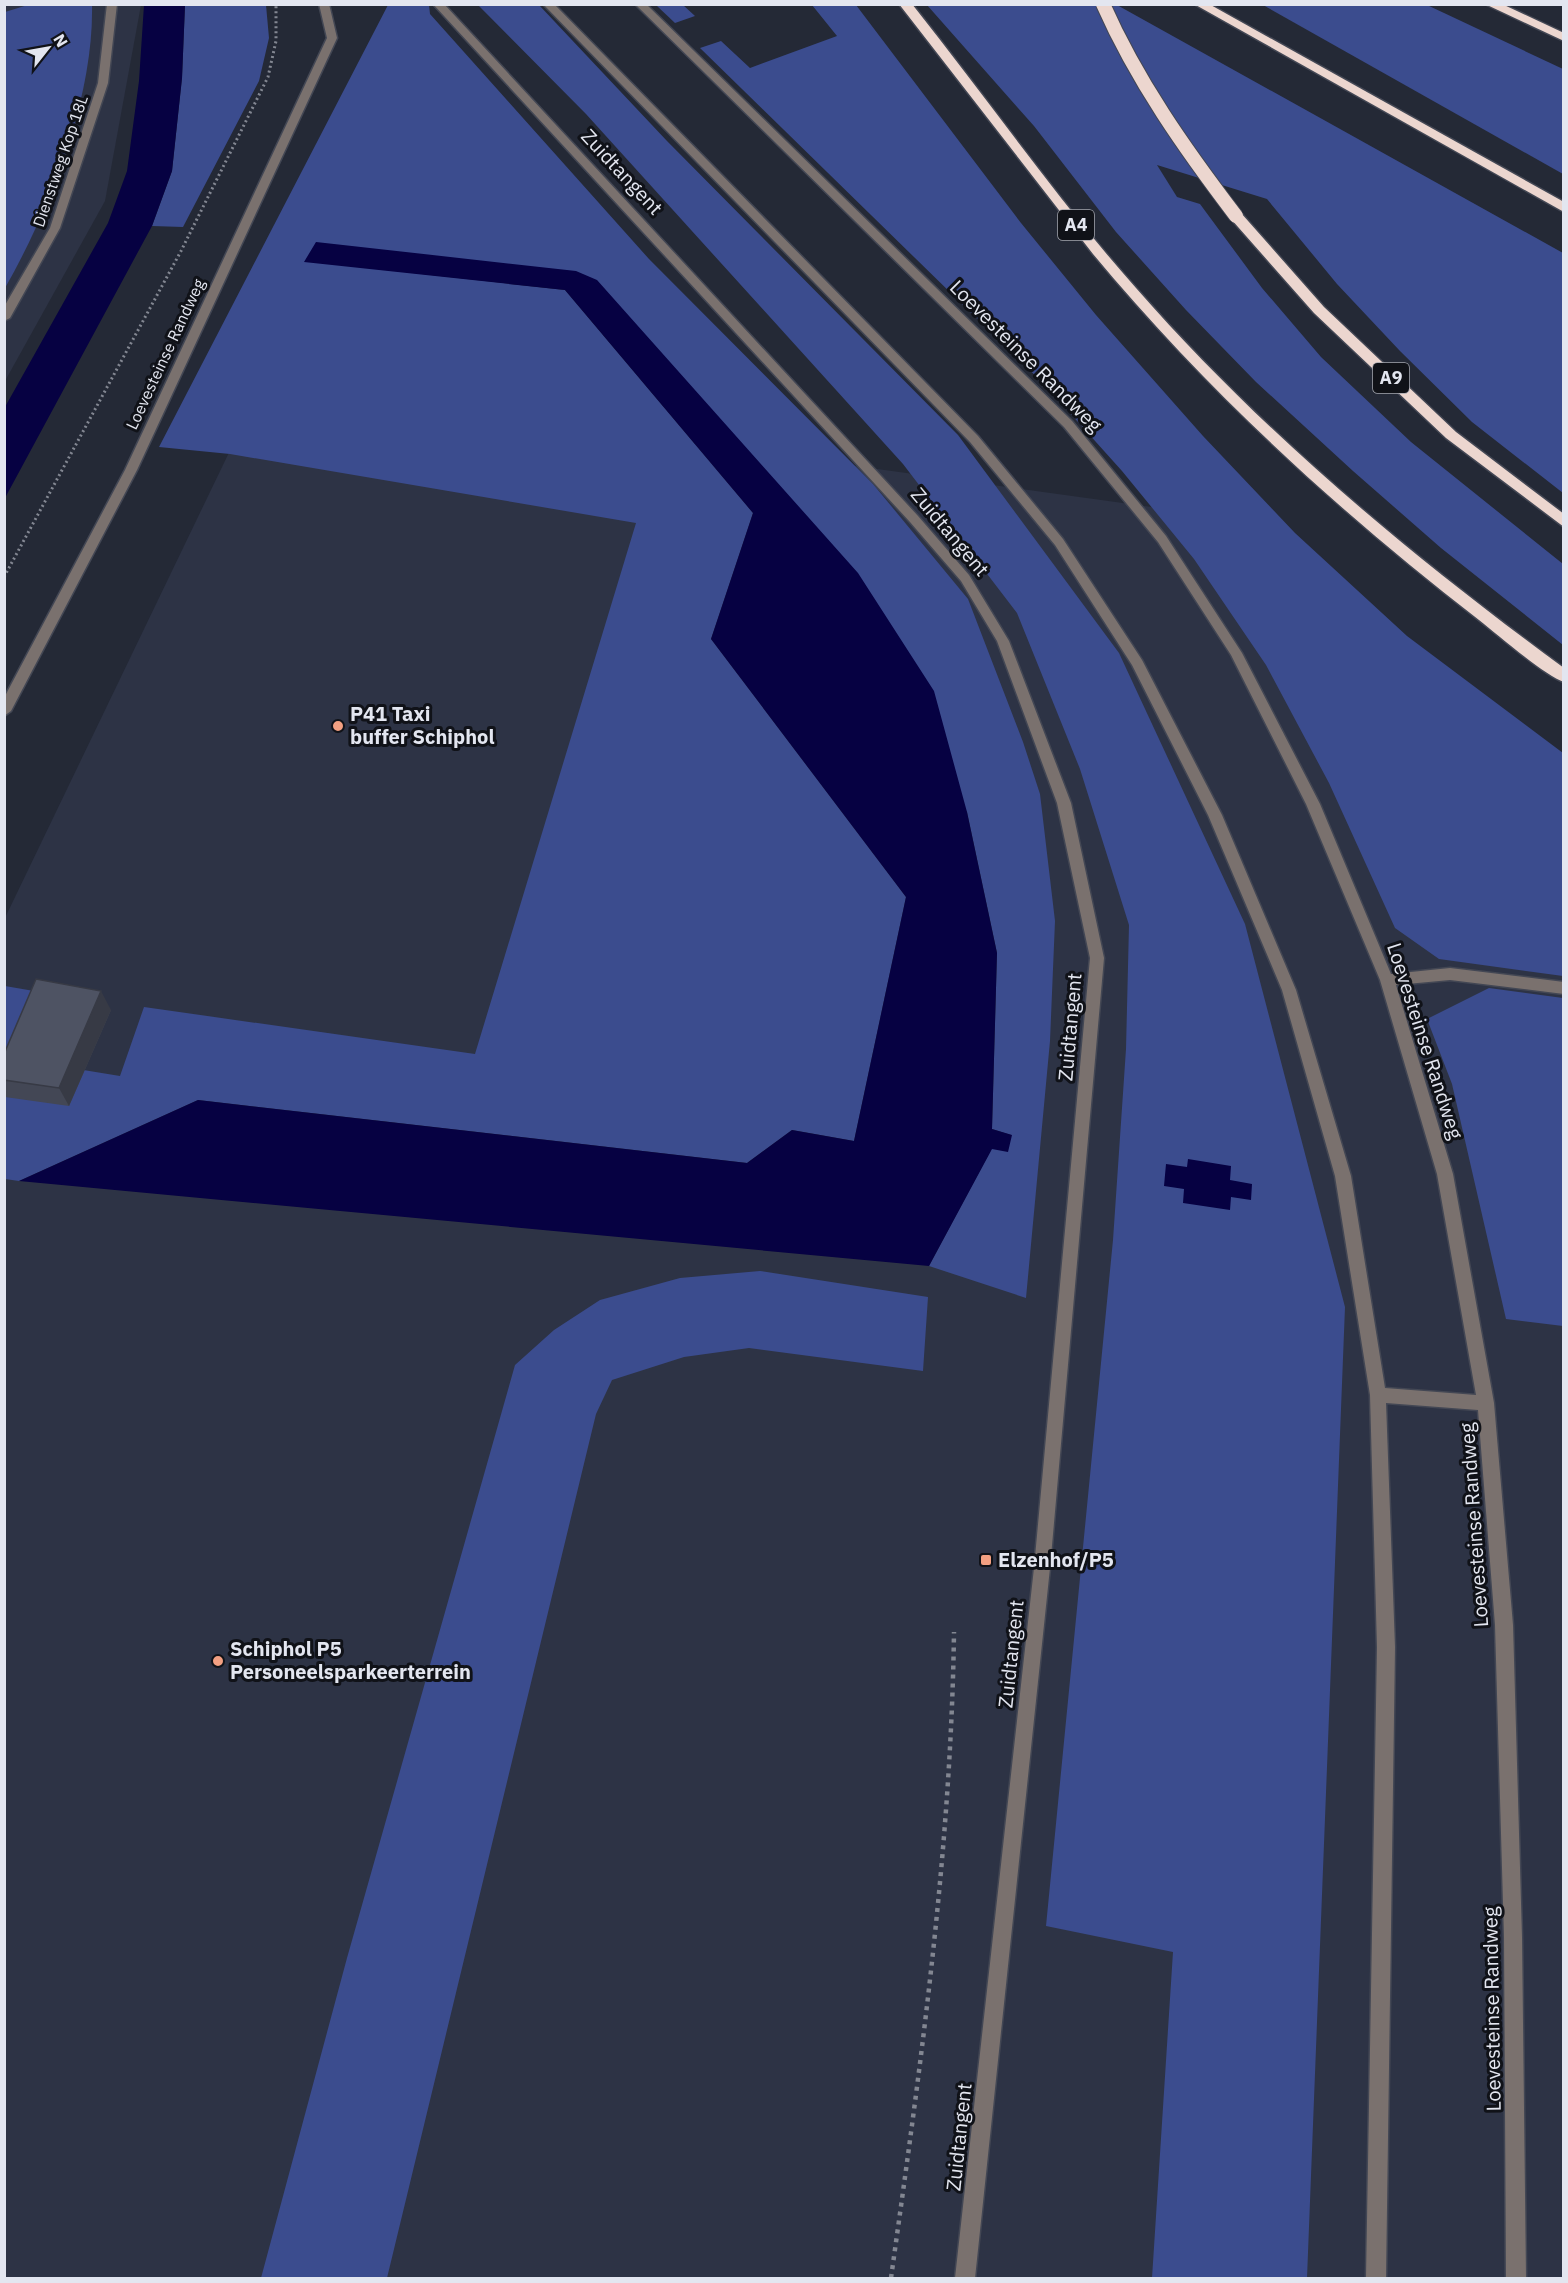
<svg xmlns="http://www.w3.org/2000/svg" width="1568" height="2283" viewBox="0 0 1568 2283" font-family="'IBM Plex Sans',sans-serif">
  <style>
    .built { fill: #2d3345 }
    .green { fill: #3b4c8e }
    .water { fill: #060142 }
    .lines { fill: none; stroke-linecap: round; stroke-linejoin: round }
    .minor-casing { stroke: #434754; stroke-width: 3 }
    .highway-casing { stroke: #434754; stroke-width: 3 }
    .path-far1 { stroke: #838792; stroke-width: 3; stroke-dasharray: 2 3; stroke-linecap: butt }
    .path { stroke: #838792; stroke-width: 4.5; stroke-dasharray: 4 5; stroke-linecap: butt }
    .minor { fill: #7a716e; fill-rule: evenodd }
    .highway { fill: #ecd6cf; fill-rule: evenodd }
    .highway-bridge-casing { stroke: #434754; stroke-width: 16; stroke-linecap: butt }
    .highway-bridge { stroke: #ecd6cf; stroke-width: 14 }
    .wall { fill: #434755 }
    .shaded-wall { fill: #373a45 }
    .building { fill: #4e5363; stroke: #373a45; stroke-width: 1.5 }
    .poi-dot { fill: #f3a082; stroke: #101218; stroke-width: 2 }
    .labels { text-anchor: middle; stroke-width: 6; stroke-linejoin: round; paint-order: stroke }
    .far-street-label { font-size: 16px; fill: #e3e6f0; stroke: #101218 }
    .shield { fill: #101218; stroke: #a4a6af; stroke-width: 1.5 }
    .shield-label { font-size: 18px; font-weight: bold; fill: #e3e6f0 }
    .street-label { font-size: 20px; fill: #e3e6f0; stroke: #101218 }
    .poi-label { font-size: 20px; font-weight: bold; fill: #e3e6f0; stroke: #101218; text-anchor: start }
  </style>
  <rect width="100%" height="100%" fill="#242936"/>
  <g class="built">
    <polygon points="5,5 141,5 105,201 5,381"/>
    <polygon points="262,384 1253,521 1563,757 1563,2278 5,2278 4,920"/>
  </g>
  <g class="green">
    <path d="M31 4 92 5C94 97 50 209 5 288V12Z"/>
    <polygon points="185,5 266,5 269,38 259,81 183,227 152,226 172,171 182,78"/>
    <polygon points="388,5 429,5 430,14 649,259 873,484 968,599 1023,742 1040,794 1055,921 1050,1041 1026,1298 929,1266 992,1148 1011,1135 992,1129 997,953 967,812 597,281 305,261 565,290 753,513 711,639 906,897 854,1141 792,1130 747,1163 198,1100 19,1181 5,1179 4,1057 120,1076 144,1007 475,1054 636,523 230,454 159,447"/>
    <polygon points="478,5 539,5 667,141 958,435 1119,653 1245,924 1345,1307 1307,2278 1152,2278 1173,1952 1046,1926 1113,1240 1126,1049 1129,925 1080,769 1017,613 903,464 586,114"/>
    <polygon points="656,5 683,5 695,16 675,23"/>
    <polygon points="812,5 856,5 1021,223 1096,315 1203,436 1295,533 1407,636 1563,753 1563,976 1439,959 1395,928 1329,783 1266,665 1194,559 1122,471 1043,383 700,48 721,41 750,68 837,36"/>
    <polygon points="927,5 1117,5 1563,253 1563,493 1472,422 1400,351 1337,284 1267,199 1157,165 1177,197 1200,204 1262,288 1321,357 1411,442 1563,564 1563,645 1441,548 1353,471 1256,382 1186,310 1116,232 1034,126"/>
    <polygon points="1263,5 1427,5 1563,69 1563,174"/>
    <polygon points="5,986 34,991 5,1053"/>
    <polygon points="1489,988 1563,998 1563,1326 1506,1319 1452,1084 1427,1019"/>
    <polygon points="760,1271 928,1297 923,1371 749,1348 684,1357 612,1380 596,1414 387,2278 261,2278 347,1958 515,1365 554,1330 600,1300 680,1278"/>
  </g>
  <g class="water">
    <polygon points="144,5 185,5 182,78 172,171 152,226 5,498 5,407 108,223 127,171 139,81"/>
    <polygon points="316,242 576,271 597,280 858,573 934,691 967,812 997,953 992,1129 1012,1135 1008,1152 992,1149 929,1266 19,1181 198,1100 747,1163 792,1130 854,1141 906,897 711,639 753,513 565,290 304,262"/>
    <polygon points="1188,1159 1231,1166 1230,1180 1252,1184 1251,1200 1231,1197 1230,1210 1183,1203 1184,1189 1164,1186 1166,1164 1187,1167"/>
  </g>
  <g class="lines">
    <defs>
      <g id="minor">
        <polygon points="107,4 117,4 108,83 60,228 10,318 4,321 4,307 50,228 98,83"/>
        <polygon points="319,4 329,4 337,38 137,470 11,711 4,716 4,698 125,470 327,38"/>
        <polygon points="433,4 444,4 918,516 969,575 1009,641 1071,803 1104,958 1050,1568 975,2278 955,2278 1034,1568 1090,958 1057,803 997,641 961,581 910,522"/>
        <polygon points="543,4 554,4 978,436 1063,539 1142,660 1222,815 1296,990 1351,1176 1385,1388 1476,1395 1437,1174 1380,980 1306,804 1231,655 1158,542 1064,427 635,4 646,4 1072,421 1166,536 1242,653 1320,804 1391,974 1450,968 1564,982 1564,994 1450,980 1396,985 1453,1174 1494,1403 1513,1625 1522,1937 1526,2278 1506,2278 1504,1937 1495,1625 1478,1410 1386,1403 1395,1647 1386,2278 1366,2278 1377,1647 1370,1395 1335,1176 1282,990 1208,815 1132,665 1055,545 970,442"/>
      </g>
      <g id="highway">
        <path d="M899 4H912C987 98 1056 198 1136 288 1262 432 1410 555 1564 668V682C1545 676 1497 634 1479 620 1338 511 1207 391 1093 254Z"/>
        <polygon points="1194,4 1209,4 1564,202 1564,212"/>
        <polygon points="1485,4 1502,4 1564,33 1564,41"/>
        <polygon points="1236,212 1241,213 1324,307 1456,432 1564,514 1564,527 1446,438 1314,313 1231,219 1230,216 1231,213"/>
      </g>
    </defs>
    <use href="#minor" class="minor-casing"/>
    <use href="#highway" class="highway-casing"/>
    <polyline class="path-far1" points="4,577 181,251 268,77 276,41 276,4"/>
    <path class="path" d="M891 2278C921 2063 951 1849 954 1632"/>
    <use href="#minor" class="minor"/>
    <use href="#highway" class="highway"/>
    <defs>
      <path id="highway-bridge" d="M1103 4C1137 81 1185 149 1236 216"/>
    </defs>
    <use href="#highway-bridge" class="highway-bridge-casing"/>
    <use href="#highway-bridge" class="highway-bridge"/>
  </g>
  <polygon class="wall" points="111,1010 69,1106 5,1097 4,1095 4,1054"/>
  <polygon class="shaded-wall" points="101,991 111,1010 69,1106 59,1088"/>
  <polygon class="building" points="36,979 101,991 59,1088 4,1080 4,1054"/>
  <g class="poi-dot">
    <circle cx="338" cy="726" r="6"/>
    <rect x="980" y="1554" width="12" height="12" rx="3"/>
    <circle cx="218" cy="1661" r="6"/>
  </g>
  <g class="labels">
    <g class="far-street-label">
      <text transform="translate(60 161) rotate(-71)" y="6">Dienstweg Kop 18L</text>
      <text transform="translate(165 354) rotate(-65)" y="6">Loevesteinse Randweg</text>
    </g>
    <g class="shield">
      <rect x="1058" y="210" width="36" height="30" rx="4.5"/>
      <rect x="1373" y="363" width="36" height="30" rx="4.5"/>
    </g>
    <g class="shield-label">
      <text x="1076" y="231">A4</text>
      <text x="1391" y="384">A9</text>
    </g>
    <g class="street-label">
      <text transform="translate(622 172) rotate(47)" y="7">Zuidtangent</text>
      <text transform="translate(1026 356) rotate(45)" y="7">Loevesteinse Randweg</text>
      <text transform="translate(950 532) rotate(50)" y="7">Zuidtangent</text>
      <text transform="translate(1070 1027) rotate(-85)" y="7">Zuidtangent</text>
      <text transform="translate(1425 1041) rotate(72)" y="7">Loevesteinse Randweg</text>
      <text transform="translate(1474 1525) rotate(-94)" y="7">Loevesteinse Randweg</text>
      <text transform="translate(1011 1654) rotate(-84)" y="7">Zuidtangent</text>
      <text transform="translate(1492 2009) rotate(-91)" y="7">Loevesteinse Randweg</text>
      <text transform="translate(959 2137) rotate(-84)" y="7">Zuidtangent</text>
    </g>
    <g class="poi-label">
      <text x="350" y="721">P41 Taxi<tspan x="350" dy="23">buffer Schiphol</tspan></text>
      <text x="998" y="1567">Elzenhof/P5</text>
      <text x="230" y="1656">Schiphol P5<tspan x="230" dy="23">Personeelsparkeerterrein</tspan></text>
    </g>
  </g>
  <rect width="1568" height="2283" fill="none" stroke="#e3e6f0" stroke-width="12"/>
  <g transform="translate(48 48) rotate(59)" stroke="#101218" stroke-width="4.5" paint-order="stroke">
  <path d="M0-4.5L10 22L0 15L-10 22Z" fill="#e3e6f0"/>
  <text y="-9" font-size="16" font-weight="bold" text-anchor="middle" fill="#e3e6f0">N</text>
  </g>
</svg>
